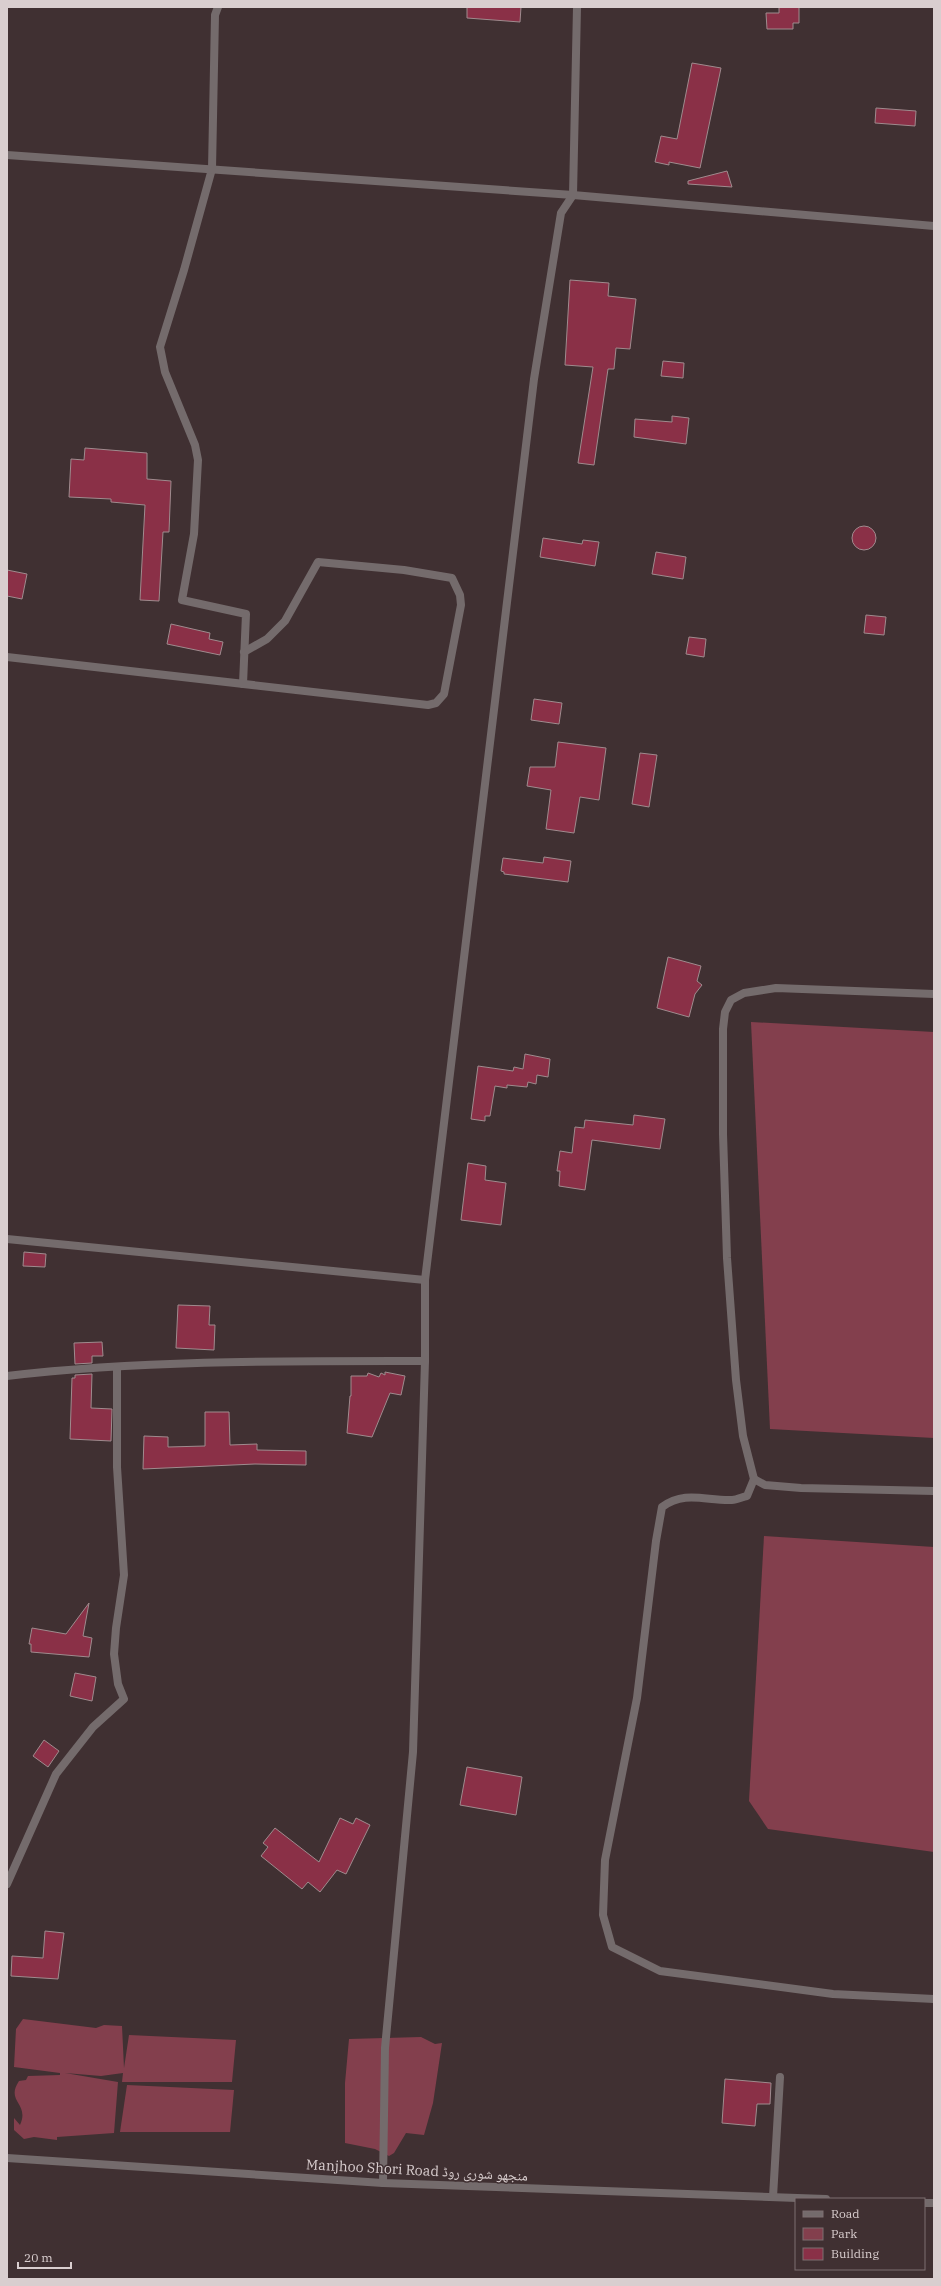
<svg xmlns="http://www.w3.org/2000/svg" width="941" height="2286" viewBox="0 0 941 2286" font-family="'IBM Plex Serif','Noto Naskh Arabic',serif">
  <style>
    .green { fill: #833f4d }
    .building { fill: #8a3047; stroke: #9f8b8e }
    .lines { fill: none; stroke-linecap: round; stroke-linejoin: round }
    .service { stroke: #746b6c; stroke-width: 8 }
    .minor { stroke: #746b6c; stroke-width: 8 }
    .tertiary { stroke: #746b6c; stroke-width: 8 }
    .labels { text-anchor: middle; stroke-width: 3; stroke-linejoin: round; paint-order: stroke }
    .street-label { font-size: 14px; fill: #d9cecf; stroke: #403032 }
  </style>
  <rect width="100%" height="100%" fill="#403032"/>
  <g class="green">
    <polygon points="751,1022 934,1032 934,1438 770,1429"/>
    <polygon points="764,1536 934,1547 934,1852 768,1829 749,1801"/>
    <path d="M23 2019 96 2028 104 2025 122 2026 124 2068 129 2035 236 2040 232 2082H122L123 2073 101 2076 65 2073 118 2082 114 2133 57 2137V2140L34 2137 24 2139 14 2130V2118L20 2125C30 2103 5 2102 19 2081L26 2080 28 2076 60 2075V2073L14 2067 16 2029Z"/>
    <polygon points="421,2037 435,2044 442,2043 433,2103 424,2135 406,2133 394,2153 389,2156 375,2149 345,2143 345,2083 349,2039"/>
    <polygon points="127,2085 234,2090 230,2132 120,2132"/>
  </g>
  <g class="building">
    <polygon points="467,7 521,7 520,22 467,18"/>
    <polygon points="779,7 799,7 799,23 793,23 793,29 767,29 766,13 779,13"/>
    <polygon points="692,63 721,68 700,168 669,162 669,165 655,162 661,136 677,139"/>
    <polygon points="876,108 916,111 915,126 875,123"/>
    <polygon points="727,171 732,187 688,184 688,181"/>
    <polygon points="570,280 609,283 608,296 636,299 630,349 616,348 614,369 608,369 594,465 578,463 593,367 565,365"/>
    <polygon points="663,361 684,363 683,378 661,376"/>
    <polygon points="672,416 689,418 686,444 634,437 635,419 672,422"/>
    <polygon points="85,448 147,453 147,479 171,481 169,532 163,532 159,601 140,600 145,505 111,502 111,499 69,497 71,459 84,460"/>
    <circle cx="864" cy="538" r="12"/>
    <polygon points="543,538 582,544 583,540 599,542 595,566 540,557"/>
    <polygon points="656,552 686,557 683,579 652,574"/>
    <polygon points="7,570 27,574 22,599 7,596"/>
    <polygon points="866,615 886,617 884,635 864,633"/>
    <polygon points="171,624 210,633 209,639 223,642 220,655 167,644"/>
    <polygon points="689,637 706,639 704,657 686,654"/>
    <polygon points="534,699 562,703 559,724 531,720"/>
    <polygon points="558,742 606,748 599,800 580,797 574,833 546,829 551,790 527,786 530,767 555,767"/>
    <polygon points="640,753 657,755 649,807 632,804"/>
    <polygon points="544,857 571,861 568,882 504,874 504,872 501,871 503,858 543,863"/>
    <polygon points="668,957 701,966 697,981 702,985 695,994 689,1017 657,1008"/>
    <polygon points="525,1054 550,1059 548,1077 537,1075 536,1084 528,1082 527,1087 507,1085 507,1088 495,1086 490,1116 485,1116 485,1121 471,1119 478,1066 513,1071 514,1067 523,1069"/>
    <polygon points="634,1115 665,1119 660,1149 592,1140 585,1190 559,1186 560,1171 557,1171 560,1151 572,1153 575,1127 584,1128 585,1120 633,1125"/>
    <polygon points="468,1163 486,1166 485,1180 506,1183 501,1225 461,1220"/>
    <polygon points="24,1252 46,1254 45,1267 23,1266"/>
    <polygon points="178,1305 210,1306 209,1325 215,1325 214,1350 176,1348"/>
    <polygon points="102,1342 103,1356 92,1356 92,1363 75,1364 74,1343"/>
    <polygon points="385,1372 405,1376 401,1395 390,1393 372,1437 347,1433 350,1396 351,1396 351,1376 367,1376 368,1373 379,1377 381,1373 385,1375"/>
    <polygon points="92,1374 91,1408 112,1409 111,1441 70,1439 72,1378 75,1378 75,1375"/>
    <polygon points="205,1412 229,1412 230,1445 257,1444 257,1450 306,1451 306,1465 255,1464 143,1469 144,1436 168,1437 168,1447 205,1446"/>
    <polygon points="89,1603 83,1636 92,1638 89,1657 31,1652 31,1644 29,1644 32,1628 66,1634"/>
    <polygon points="75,1673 96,1677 92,1701 70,1696"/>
    <polygon points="44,1740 59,1751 48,1767 33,1756"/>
    <polygon points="467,1767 522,1777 516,1815 460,1805"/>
    <polygon points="340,1818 353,1824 356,1818 370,1825 346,1874 337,1870 320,1892 308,1882 302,1889 261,1856 268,1847 263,1843 275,1828 319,1862"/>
    <polygon points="45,1931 64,1933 58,1979 11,1976 12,1956 43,1958"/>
    <polygon points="725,2079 771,2083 770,2104 757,2104 755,2126 722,2123"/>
  </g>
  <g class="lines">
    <polyline class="service" points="773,2197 780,2077"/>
    <g class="minor">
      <polyline points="218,7 215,15 212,169 184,270 160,347 165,372 195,445 198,460 194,534 182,600 246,614 243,684"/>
      <polyline points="7,155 573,195 934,226"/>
      <polyline points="7,657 428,705 436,703 444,694 461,605 460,595 452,578 404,570 318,562 285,621 267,639 244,652"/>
      <path d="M934 994 776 988 744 993 731 1000 725 1012 723 1029V1134L727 1258 736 1380 743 1436 754 1479 747 1496C742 1497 737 1500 732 1500 706 1501 685 1490 662 1507L656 1541 637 1698 605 1860 603 1915 612 1947 660 1971 833 1994 934 1999"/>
      <polyline points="7,1239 425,1280"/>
      <path d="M7 1376C145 1360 286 1361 425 1361"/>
      <polyline points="754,1479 765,1485 801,1488 934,1491"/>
      <polyline points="7,1884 56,1774 93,1727 124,1699 118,1684 114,1654 116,1628 124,1575 117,1467 117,1367"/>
      <polyline points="383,2183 385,2048 413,1752 425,1361 425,1280 534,379 561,213 573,195 577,7"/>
    </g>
    <g class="tertiary">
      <polyline points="7,2158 383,2183 826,2199"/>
      <polyline points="924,2203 934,2203"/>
    </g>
  </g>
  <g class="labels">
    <g class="street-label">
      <text transform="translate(417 2170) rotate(3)" y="5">Manjhoo Shori Road منجھو شوری روڈ</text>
    </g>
  </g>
  <rect width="941" height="2286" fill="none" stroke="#d9cecf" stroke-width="16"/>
  <rect x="795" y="2198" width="130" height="72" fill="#403032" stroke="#7d6f71"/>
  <rect x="803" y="2211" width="20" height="6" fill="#746b6c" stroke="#7d6f71"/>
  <text x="831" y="2218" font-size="12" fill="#d9cecf">Road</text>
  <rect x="803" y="2228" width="20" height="12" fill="#833f4d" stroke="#7d6f71"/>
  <text x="831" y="2238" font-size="12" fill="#d9cecf">Park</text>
  <rect x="803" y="2248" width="20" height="12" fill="#8a3047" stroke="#7d6f71"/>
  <text x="831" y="2258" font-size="12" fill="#d9cecf">Building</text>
  <path d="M18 2262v6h53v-6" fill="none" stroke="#d9cecf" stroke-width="2"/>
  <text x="24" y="2262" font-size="12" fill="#d9cecf" stroke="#403032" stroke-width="3" paint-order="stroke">20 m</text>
</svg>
